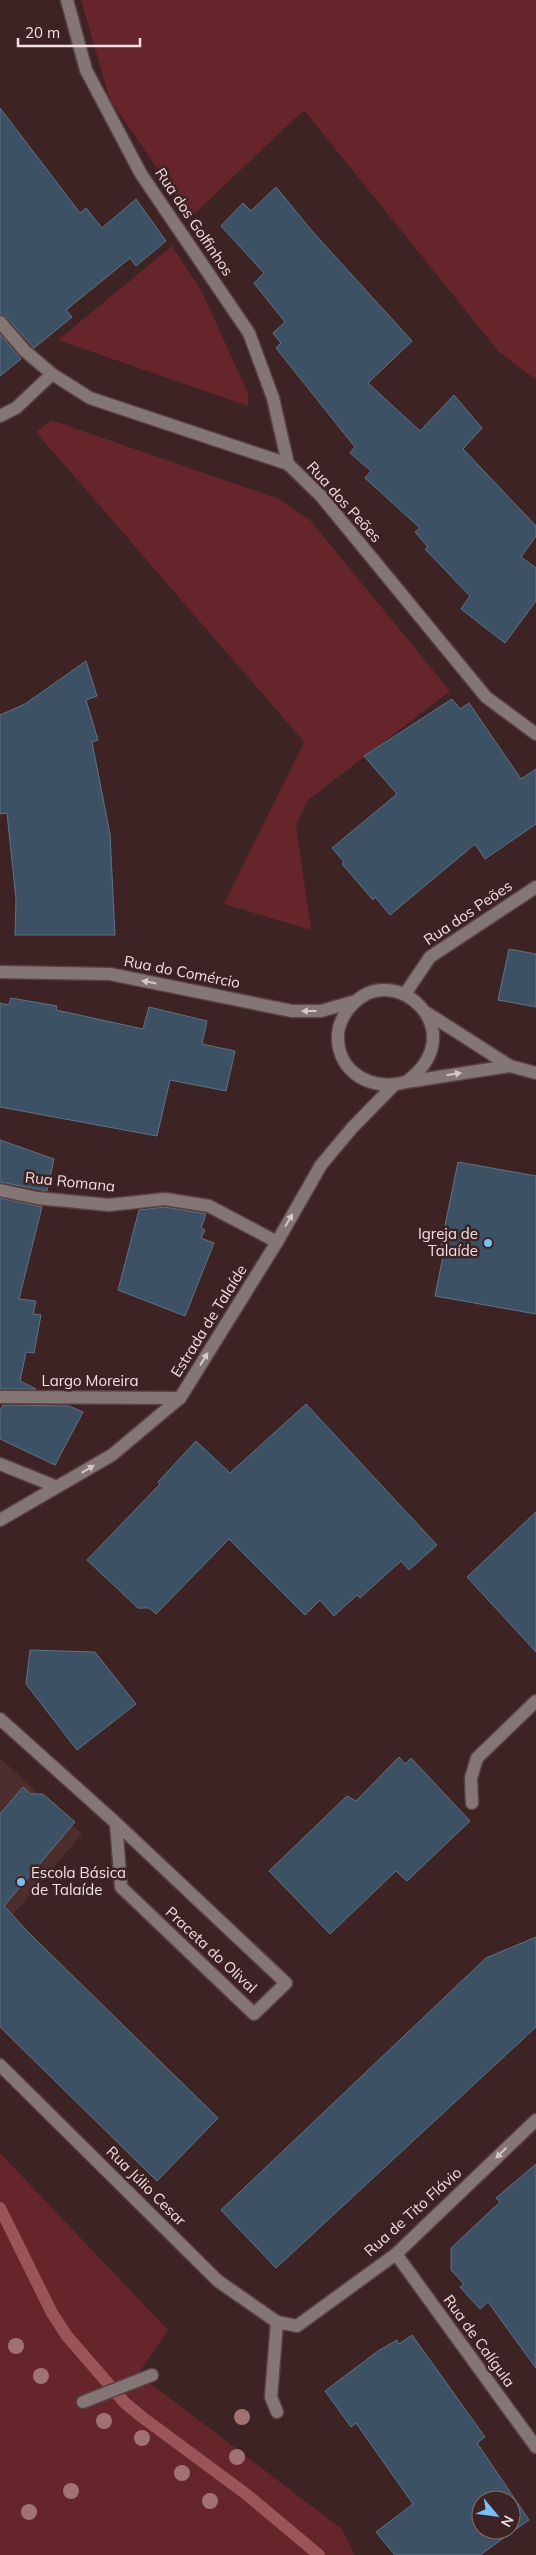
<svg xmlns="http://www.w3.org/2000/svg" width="536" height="2555" viewBox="0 0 536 2555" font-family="Mulish,sans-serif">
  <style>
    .built { fill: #4e2d2f }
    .green { fill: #65252a }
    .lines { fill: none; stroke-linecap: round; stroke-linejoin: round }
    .stream { stroke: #9b5558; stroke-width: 12 }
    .building { fill: #3c5163; stroke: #5d7486; fill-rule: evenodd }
    .minor-casing { stroke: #5a4142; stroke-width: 15 }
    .minor { stroke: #847675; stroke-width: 12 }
    .tree { fill: #a17273 }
    .oneway { fill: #d6c6c5 }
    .poi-dot { fill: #78bff7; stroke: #3d2324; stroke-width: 2 }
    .labels { text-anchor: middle; stroke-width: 5; stroke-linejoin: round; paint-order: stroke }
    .street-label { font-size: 15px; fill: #f2e0e0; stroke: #3d2324 }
    .poi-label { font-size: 15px; fill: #f2e0e0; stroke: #3d2324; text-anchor: end }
  </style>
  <rect width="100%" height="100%" fill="#3d2324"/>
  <polygon class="built" points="0,1758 82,1834 0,1930"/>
  <g class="green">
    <polygon points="81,0 536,0 536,380 499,352 304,110 191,217 110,100"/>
    <polygon points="172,246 201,290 248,393 248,406 58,340"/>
    <polygon points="51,420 279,499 310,520 450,691 308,800 296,825 311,930 224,904 304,742 36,432"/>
    <polygon points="0,2153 168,2330 138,2374 342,2529 355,2555 0,2555"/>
  </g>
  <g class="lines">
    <polyline class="stream" points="0,2208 52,2313 67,2336 125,2403 142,2417 246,2494 319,2555"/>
  </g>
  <g class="building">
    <polygon points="0,108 80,213 86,208 102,228 136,199 166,241 136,266 130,258 66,310 72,317 34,348 6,317 0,314"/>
    <polygon points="276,187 312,231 412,341 368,383 420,431 454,395 482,428 463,449 536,526 536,536 521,557 536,568 536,601 505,643 461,609 470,596 425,549 428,547 415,532 420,528 365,478 371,471 350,453 355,447 276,348 281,343 273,333 285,322 254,283 264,273 221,226 243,203 251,211"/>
    <polygon points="0,334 21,359 0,376"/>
    <polygon points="86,661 97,696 86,700 98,740 92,742 110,834 115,935 15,935 16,899 7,813 0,814 0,715 25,704"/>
    <polygon points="452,699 460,709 469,703 521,779 536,769 536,824 485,859 475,844 390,915 375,897 373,900 342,864 344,862 332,848 397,794 364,756"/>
    <polygon points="509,949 536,954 536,1007 498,1000"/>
    <polygon points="11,998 57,1006 56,1010 143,1029 149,1007 207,1021 202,1044 235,1051 226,1091 170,1080 157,1136 0,1107 0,1003 9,1005"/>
    <polygon points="0,1140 54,1159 47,1191 0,1182"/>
    <polygon points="458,1162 536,1176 536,1314 435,1296 444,1251 440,1250"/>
    <polygon points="0,1198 42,1207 19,1299 36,1301 33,1314 41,1315 34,1353 26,1352 20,1381 36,1389 0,1389"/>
    <polygon points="165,1207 206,1214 201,1228 205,1230 201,1238 214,1243 185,1316 118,1290 139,1210"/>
    <polygon points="306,1404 437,1545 409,1570 401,1561 360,1598 357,1595 334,1616 320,1600 305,1615 229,1539 156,1614 149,1608 138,1608 87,1560 160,1484 158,1482 196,1441 230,1473"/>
    <polygon points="3,1405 69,1406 83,1412 55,1465 0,1439 0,1411"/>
    <polygon points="536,1512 536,1652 467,1577"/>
    <polygon points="30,1650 95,1652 136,1704 77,1750 26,1684"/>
    <polygon points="399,1757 405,1764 411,1758 470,1821 407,1881 396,1871 330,1934 269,1871 347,1796 356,1801"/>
    <polygon points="23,1787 31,1794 43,1794 75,1822 4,1906 30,1934 218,2118 157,2181 0,2027 0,1814"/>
    <polygon points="536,1937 536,2027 276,2268 221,2210 486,1958"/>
    <polygon points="536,2164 536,2368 488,2302 480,2309 460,2287 464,2284 451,2270 451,2248 500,2202 496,2198"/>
    <path d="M412 2335 485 2437 477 2443 529 2520 480 2555H395L376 2532 413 2504 356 2423 351 2427 325 2391 378 2351 397 2340 399 2344ZM481 2500H511V2530H481Z"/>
  </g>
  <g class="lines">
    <defs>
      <g id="minor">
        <polyline points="67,0 86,70 141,174 249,333 273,398 288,464"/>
        <polyline points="0,322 25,351 52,374 90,398 288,464 321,496 486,697 536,734"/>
        <polyline points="0,416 16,408 52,374"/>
        <polyline points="0,972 110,974 292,1011 321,1011 356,1001"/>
        <polyline points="405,994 430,957 536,887"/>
        <polyline points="427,1013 510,1066 536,1073"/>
        <path d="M406 1082C475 1032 395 959 353 1004 345 1012 339 1022 338 1034 336 1073 373 1092 406 1082L510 1066"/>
        <polyline points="0,1190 37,1198 109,1205 165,1199 209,1206 277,1242"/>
        <polyline points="0,1397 180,1398"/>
        <polyline points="0,1464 57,1487"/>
        <polyline points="0,1520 112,1455 180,1398 277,1242 321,1165 352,1128 393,1086"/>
        <polyline points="0,1719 116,1823 286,1983 254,2014 121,1887 116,1823"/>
        <polyline points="472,1803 471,1778 477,1758 536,1701"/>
        <polyline points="0,2065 218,2281 277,2322 297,2326 396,2254 536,2120"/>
        <polyline points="396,2254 536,2447"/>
        <polyline points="83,2402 152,2375"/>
        <polyline points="277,2412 271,2397 277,2322"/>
      </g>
    </defs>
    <use href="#minor" class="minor-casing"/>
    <use href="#minor" class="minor"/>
  </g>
  <g class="tree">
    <circle cx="16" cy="2346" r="8"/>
    <circle cx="41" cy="2376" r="8"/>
    <circle cx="242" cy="2417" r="8"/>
    <circle cx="104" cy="2421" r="8"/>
    <circle cx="142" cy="2438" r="8"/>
    <circle cx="237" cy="2457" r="8"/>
    <circle cx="182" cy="2473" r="8"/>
    <circle cx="71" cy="2491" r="8"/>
    <circle cx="210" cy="2501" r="8"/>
    <circle cx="29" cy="2512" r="8"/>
  </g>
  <defs><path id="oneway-solid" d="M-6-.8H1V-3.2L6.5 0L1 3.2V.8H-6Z" transform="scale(1.25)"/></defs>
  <g class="oneway">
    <use href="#oneway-solid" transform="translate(149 982) rotate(-169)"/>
    <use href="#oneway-solid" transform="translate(309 1011) rotate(180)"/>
    <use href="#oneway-solid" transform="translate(454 1074) rotate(-9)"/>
    <use href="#oneway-solid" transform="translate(289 1220) rotate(-60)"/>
    <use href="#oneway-solid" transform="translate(204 1359) rotate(-58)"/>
    <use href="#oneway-solid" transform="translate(88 1469) rotate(-31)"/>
    <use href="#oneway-solid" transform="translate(501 2153) rotate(136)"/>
  </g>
  <g class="poi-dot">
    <circle cx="488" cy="1243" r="5"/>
    <circle cx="21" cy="1882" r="5"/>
  </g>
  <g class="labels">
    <g class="street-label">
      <text transform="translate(194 222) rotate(56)" y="5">Rua dos Golfinhos</text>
      <text transform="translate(344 502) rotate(48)" y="5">Rua dos Peões</text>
      <text transform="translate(468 913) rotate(-34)" y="5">Rua dos Peões</text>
      <text transform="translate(182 972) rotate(11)" y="5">Rua do Comércio</text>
      <text transform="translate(70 1182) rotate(6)" y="5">Rua Romana</text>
      <text transform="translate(209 1321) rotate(-58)" y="5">Estrada de Talaíde</text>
      <text x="90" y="1386">Largo Moreira</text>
      <text transform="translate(211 1950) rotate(43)" y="5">Praceta do Olival</text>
      <text transform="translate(146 2186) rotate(45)" y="5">Rua Júlio Cesar</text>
      <text transform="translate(413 2212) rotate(-42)" y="5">Rua de Tito Flávio</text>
      <text transform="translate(479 2341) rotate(54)" y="5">Rua de Calígula</text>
    </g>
    <g class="poi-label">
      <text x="478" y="1239">Igreja de<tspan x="478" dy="17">Talaíde</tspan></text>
      <text x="31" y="1878" text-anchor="start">Escola Básica<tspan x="31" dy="17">de Talaíde</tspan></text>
    </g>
  </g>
  <g transform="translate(496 2515) rotate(119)"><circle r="24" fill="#3d2324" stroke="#856f6f"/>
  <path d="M0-4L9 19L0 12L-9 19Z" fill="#78bff7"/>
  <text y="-8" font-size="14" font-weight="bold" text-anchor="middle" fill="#f2e0e0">N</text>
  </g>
  <path d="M18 38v8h122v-8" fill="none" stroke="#f2e0e0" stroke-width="2.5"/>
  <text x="25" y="38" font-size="15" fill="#f2e0e0" stroke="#3d2324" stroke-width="4" paint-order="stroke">20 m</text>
</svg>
